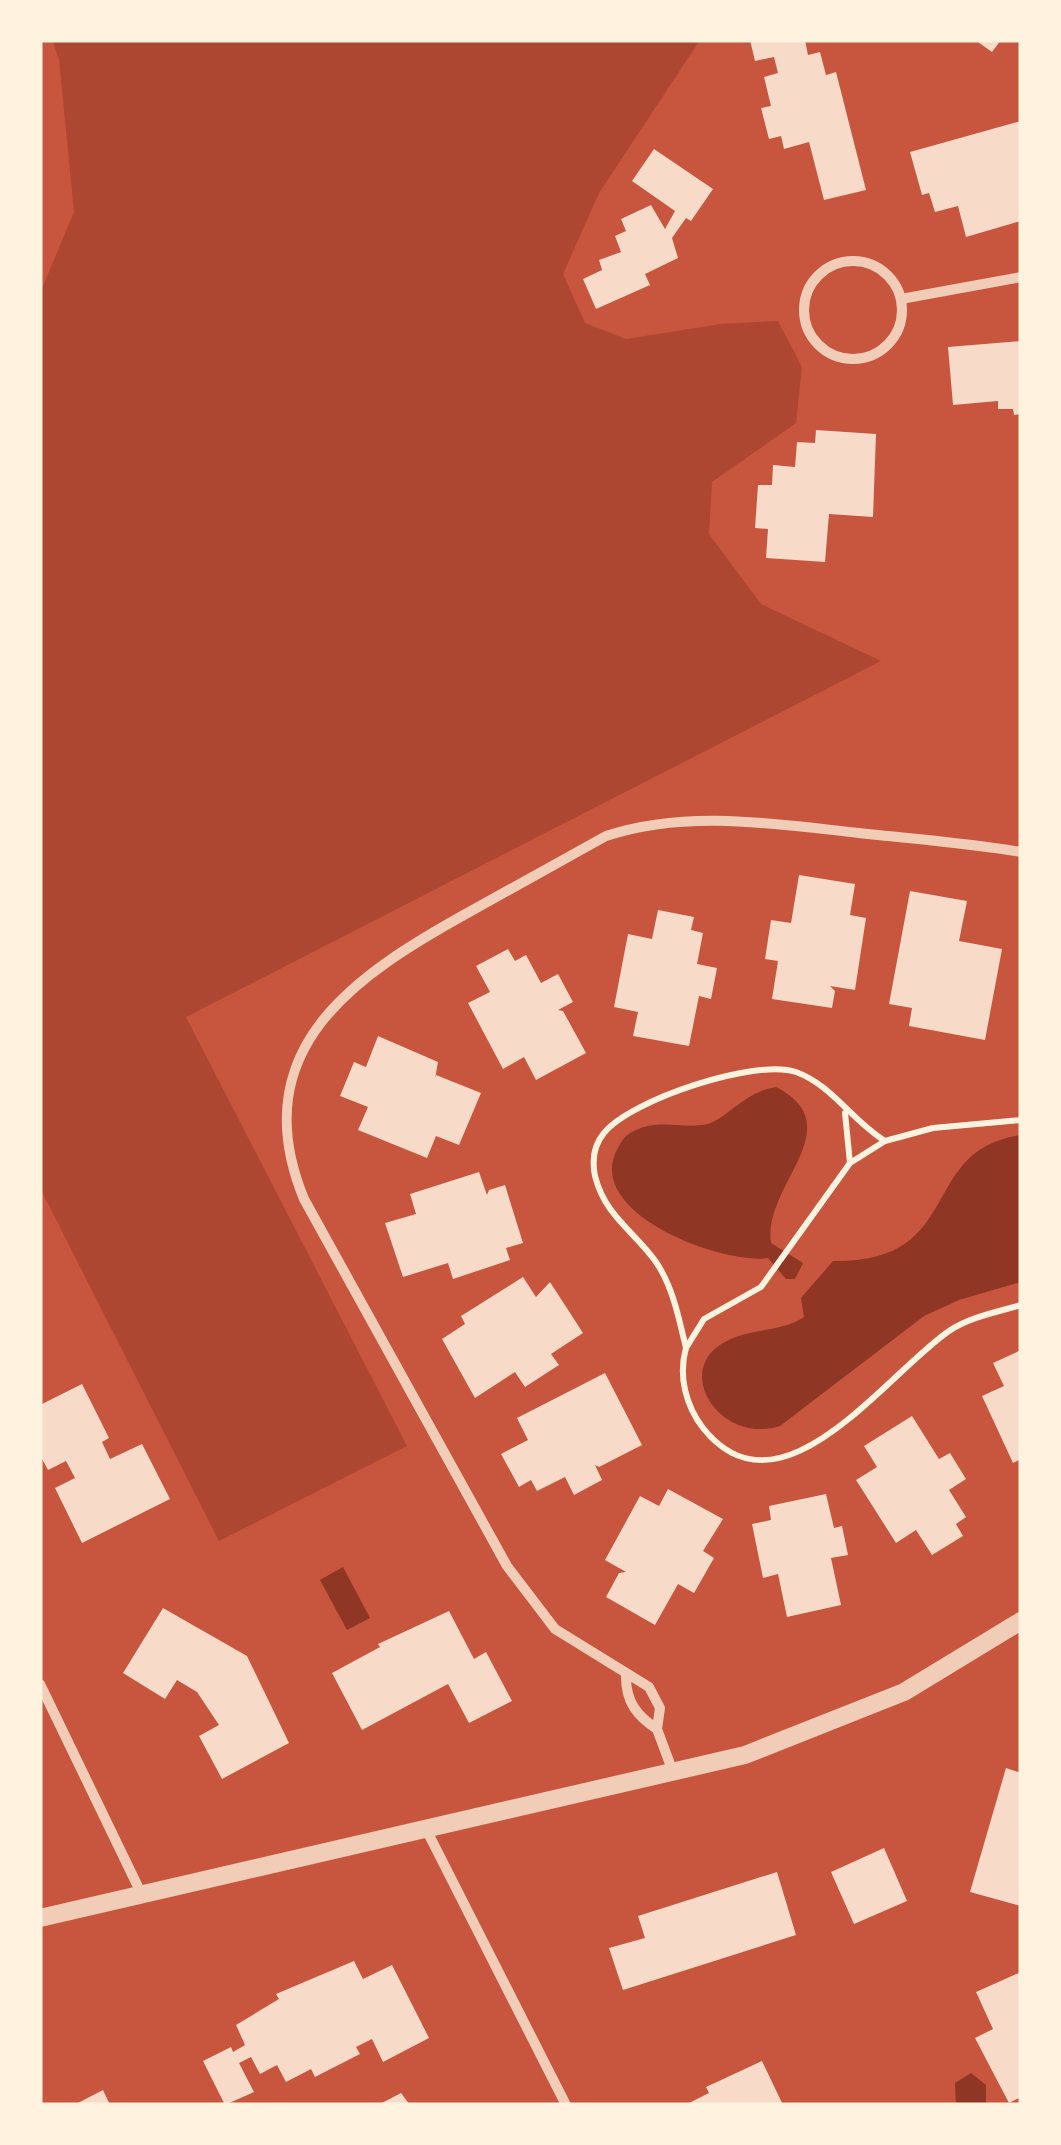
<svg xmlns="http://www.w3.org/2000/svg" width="1061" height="2145" viewBox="0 0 1061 2145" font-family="'Alegreya Sans',sans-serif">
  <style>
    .green { fill: #ae4732 }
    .water { fill: #8f3625 }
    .building { fill: #f7dbc8 }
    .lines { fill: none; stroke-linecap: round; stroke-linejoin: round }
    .path { stroke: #fff3e0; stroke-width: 6 }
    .minor { stroke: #f1ccb7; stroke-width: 10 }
    .tertiary { stroke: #f1ccb7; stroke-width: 18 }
  </style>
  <rect width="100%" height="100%" fill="#c8553d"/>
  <polygon class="green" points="52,40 700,40 599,193 563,274 585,323 626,339 721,324 778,321 802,367 796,423 712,482 709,534 761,604 881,661 186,1017 407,1446 219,1541 40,1188 40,293 74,212 59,59"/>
  <g class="water">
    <path d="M776 1087C853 1127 762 1185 771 1243L803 1263 795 1279H786L768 1258C724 1265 590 1216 615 1154 620 1144 623 1136 634 1131 657 1119 679 1128 702 1125 725 1123 742 1092 776 1087Z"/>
    <path d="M1021 1135V1282L959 1300 924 1316 780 1426C724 1444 678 1379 716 1348 741 1327 779 1334 804 1317L801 1298 833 1261C967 1263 916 1150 1021 1135Z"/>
    <polygon points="343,1567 370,1618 347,1630 320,1580"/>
    <polygon points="971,2073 986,2085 986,2105 956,2105 955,2083"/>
  </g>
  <g class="building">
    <polygon points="750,40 805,40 808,55 820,52 826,75 836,72 866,190 824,200 809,142 784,149 781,136 769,139 761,108 771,106 764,77 778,73 774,57 755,61"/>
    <polygon points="975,40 1001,40 992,52"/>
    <polygon points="1021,121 1021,221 966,237 958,206 935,212 929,193 922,195 910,152"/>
    <polygon points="654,149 713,189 691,221 686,218 672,238 678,258 645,274 650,285 596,309 583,279 602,270 599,260 621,252 615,236 626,231 621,219 651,205 665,229 675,211 632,181"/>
    <polygon points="1021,341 1021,414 1014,415 1013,409 998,409 998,401 953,405 948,347"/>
    <polygon points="816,430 876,434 873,517 829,514 825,562 766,558 768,529 755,528 758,485 772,485 773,465 795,467 797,442 815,443"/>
    <polygon points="799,875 855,884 850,915 866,918 855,990 830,986 835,991 832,1008 772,999 778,961 765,959 771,920 791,923"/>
    <polygon points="910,891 967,901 959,941 1002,949 985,1040 909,1026 912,1008 889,1004"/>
    <polygon points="658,910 694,917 691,930 703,933 697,964 717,968 711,999 699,996 689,1046 633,1036 638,1012 614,1007 628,934 652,939"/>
    <polygon points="508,949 515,961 526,955 541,983 558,974 573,1002 558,1010 563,1011 586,1053 536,1080 524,1057 503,1069 468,1003 490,992 476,966"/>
    <polygon points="378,1036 438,1062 435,1079 436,1075 481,1093 459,1145 436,1136 427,1158 358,1130 368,1107 340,1096 354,1062 366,1067"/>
    <polygon points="479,1172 487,1195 489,1190 505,1185 523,1243 506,1248 510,1260 453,1279 448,1263 403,1277 385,1223 416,1214 410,1194"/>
    <polygon points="523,1277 536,1297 550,1282 583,1333 551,1354 559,1365 525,1387 515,1372 475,1398 442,1339 465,1324 461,1316"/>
    <polygon points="1021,1350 1021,1459 1013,1463 982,1396 1004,1386 993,1363"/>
    <polygon points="605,1373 642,1445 599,1467 595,1465 602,1480 574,1495 565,1477 537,1491 531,1480 519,1487 501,1454 528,1440 517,1418"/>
    <polygon points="82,1384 109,1438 102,1442 110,1459 142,1444 170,1499 82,1543 55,1488 75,1478 66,1461 48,1470 40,1455 40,1405"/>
    <polygon points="912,1416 939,1459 950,1453 966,1479 949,1490 966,1517 956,1524 963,1536 932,1555 916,1530 896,1543 856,1480 877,1467 864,1446"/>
    <polygon points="668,1489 723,1519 703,1551 714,1558 694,1593 678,1584 655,1625 606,1597 619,1573 626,1572 605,1560 640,1496 659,1506"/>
    <polygon points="826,1494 834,1528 842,1526 848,1555 831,1558 841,1605 787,1617 778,1574 763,1578 752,1524 771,1520 769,1506"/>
    <polygon points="163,1608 247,1656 289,1743 222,1779 199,1736 219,1725 197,1692 177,1680 165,1699 123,1673"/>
    <polygon points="449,1611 474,1659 486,1652 512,1701 469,1723 448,1684 362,1730 332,1673 380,1647 378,1644"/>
    <polygon points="1006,1768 1021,1773 1021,1906 970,1892"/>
    <polygon points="884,1848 907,1901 854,1924 831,1872"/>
    <polygon points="777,1872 796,1935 623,1990 609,1948 645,1938 638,1916"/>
    <polygon points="354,1961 363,1979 392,1965 429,2038 383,2062 372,2039 356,2047 360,2054 315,2077 311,2069 286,2082 277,2065 260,2074 251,2057 239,2063 254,2092 225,2105 203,2061 231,2047 233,2052 245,2045 236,2025 279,1999 276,1994"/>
    <polygon points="1021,1972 1021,2097 1009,2103 975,2038 993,2029 976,1992"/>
    <polygon points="762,2061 783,2105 685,2105 709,2093 706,2087"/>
    <polygon points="103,2090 110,2105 74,2105"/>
    <polygon points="401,2093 410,2105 378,2105"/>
  </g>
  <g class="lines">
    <g class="path">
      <polyline points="845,1113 850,1163"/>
      <path d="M885 1141 850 1163 761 1287 704 1319 686 1348C679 1319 673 1287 656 1262 634 1231 605 1216 595 1176 592 1161 594 1145 604 1133 630 1100 756 1058 796 1072 832 1085 852 1121 885 1141L933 1128 1021 1120"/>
      <path d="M686 1348C678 1376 686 1406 703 1428 780 1525 884 1376 949 1331 970 1317 997 1312 1021 1305"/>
    </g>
    <g class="minor">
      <circle cx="853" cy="310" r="49"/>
      <polyline points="901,299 1021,277"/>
      <path d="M626 1677C626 1702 637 1716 657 1729"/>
      <polyline points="40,1684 142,1895"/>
      <path d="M673 1772 657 1729 660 1708 649 1687 555 1629 507 1566 304 1199C242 1048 357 974 471 911 516 886 561 861 606 836 687 809 775 824 859 833 913 839 967 843 1021 852"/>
      <polyline points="426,1829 566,2105"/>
    </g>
    <polyline class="tertiary" points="40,1918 745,1755 904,1692 1021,1621"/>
  </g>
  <rect width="1061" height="2145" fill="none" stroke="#fff3e0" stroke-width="85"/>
</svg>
